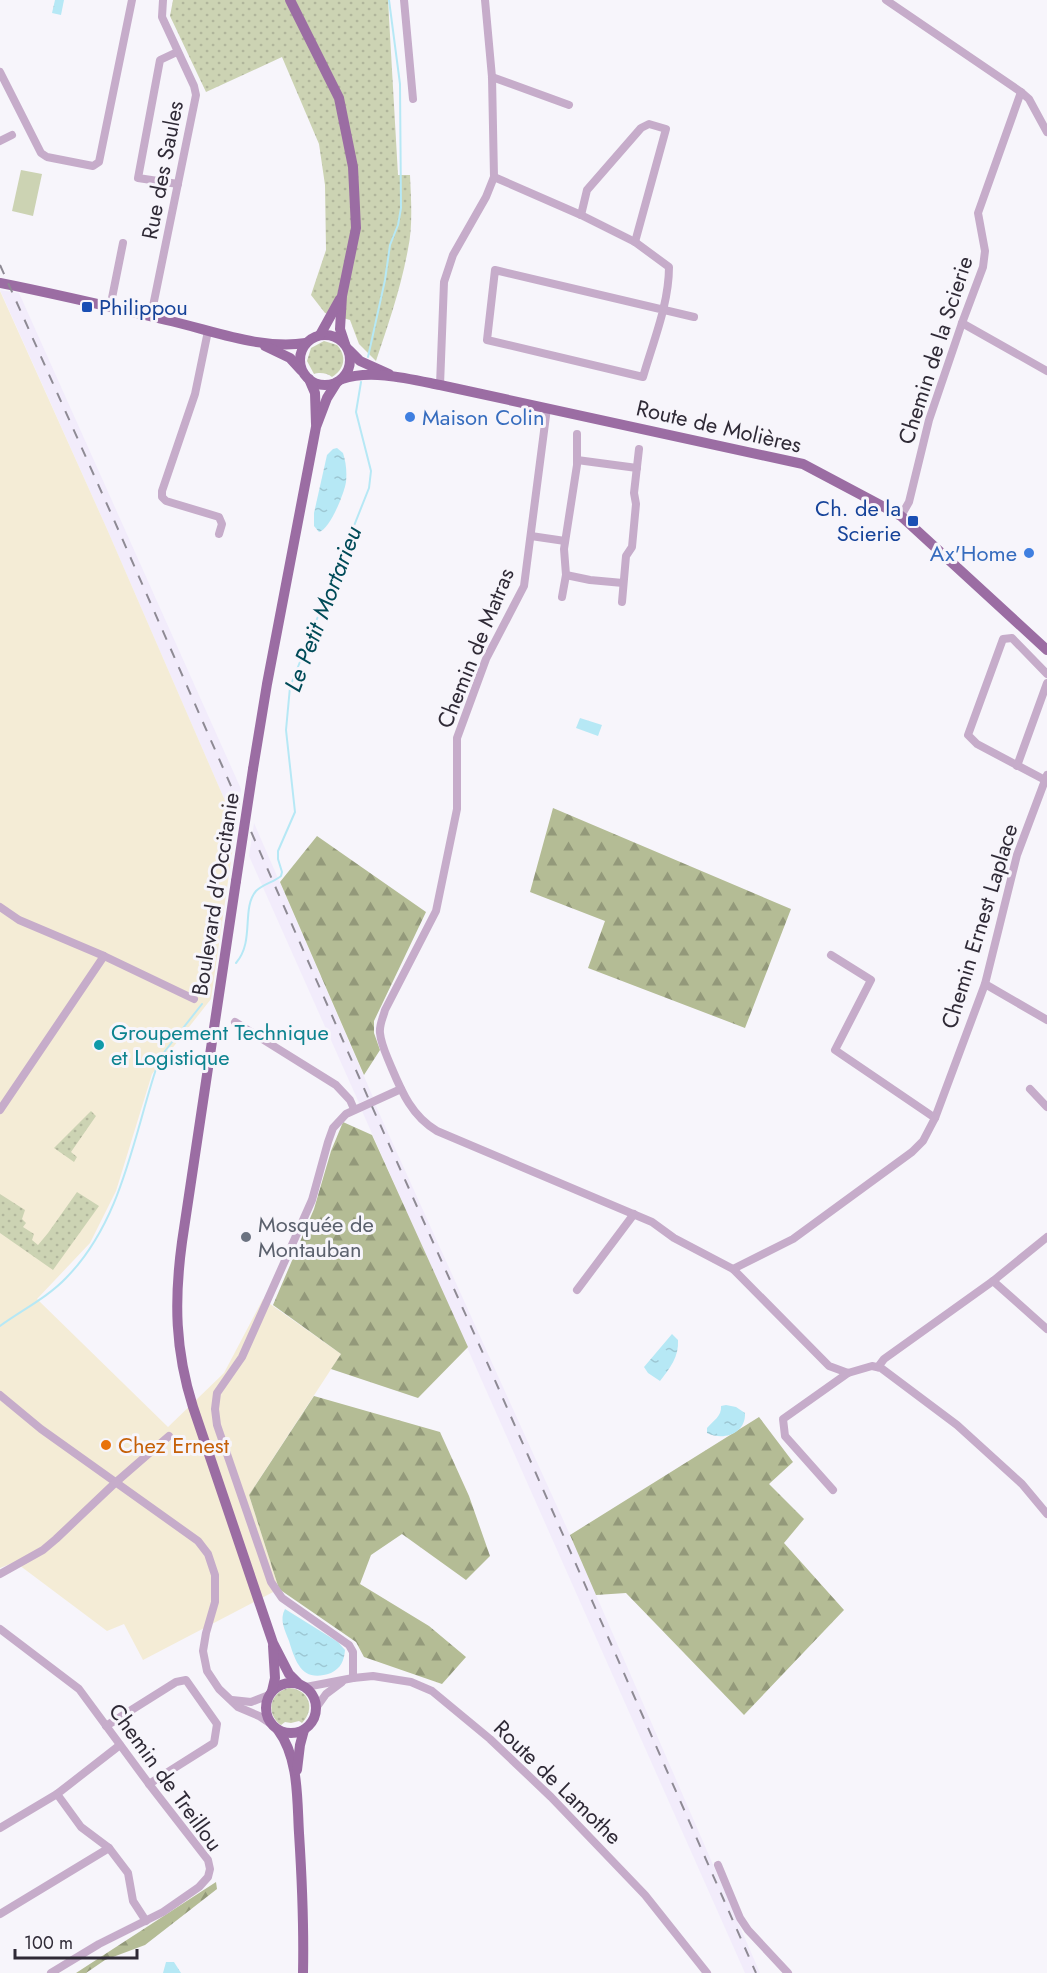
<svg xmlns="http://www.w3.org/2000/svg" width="1047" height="1973" viewBox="0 0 1047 1973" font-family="Jost,sans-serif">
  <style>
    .built { fill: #f2ecfb }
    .industrial { fill: #f4ecd6 }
    .grass { fill: url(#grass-dots) }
    .forest { fill: url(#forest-firs) }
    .pitch { fill: #ccd3b3 }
    .water { fill: url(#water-ripples) }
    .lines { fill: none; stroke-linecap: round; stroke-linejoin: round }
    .stream { stroke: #b6e8f5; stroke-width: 2 }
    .minor { stroke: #c6acca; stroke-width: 8 }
    .major { stroke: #9b6da3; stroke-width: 10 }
    .rail { stroke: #8e8a94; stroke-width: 2; stroke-dasharray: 10 10; stroke-linecap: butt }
    .major-bridge { stroke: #9b6da3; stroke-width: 10 }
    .transit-dot { fill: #1a4fb4; stroke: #f7f5fb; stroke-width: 2 }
    .shop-dot { fill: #3f7fe0; stroke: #f7f5fb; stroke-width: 2 }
    .culture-dot { fill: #0f9aa8; stroke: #f7f5fb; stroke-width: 2 }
    .worship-dot { fill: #6b7280; stroke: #f7f5fb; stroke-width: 2 }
    .food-dot { fill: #e8710a; stroke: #f7f5fb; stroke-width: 2 }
    .labels { text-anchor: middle; stroke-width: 6; stroke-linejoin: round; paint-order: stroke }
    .street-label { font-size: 22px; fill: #2f2a36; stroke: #f7f5fb }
    .transit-label { font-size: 22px; fill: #164399; stroke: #f7f5fb; text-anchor: start }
    .shop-label { font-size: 22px; fill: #366cbe; stroke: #f7f5fb; text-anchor: start }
    .culture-label { font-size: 22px; fill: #0d838f; stroke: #f7f5fb; text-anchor: start }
    .worship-label { font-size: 22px; fill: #5b616d; stroke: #f7f5fb; text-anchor: start }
    .food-label { font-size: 22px; fill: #c56008; stroke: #f7f5fb; text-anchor: start }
    .water-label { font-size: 24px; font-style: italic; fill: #004b58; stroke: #f7f5fb }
  </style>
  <defs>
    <pattern id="grass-dots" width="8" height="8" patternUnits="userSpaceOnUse" patternTransform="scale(1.5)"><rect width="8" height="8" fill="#ccd3b3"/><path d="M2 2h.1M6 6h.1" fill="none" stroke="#b0b59b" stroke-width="1.8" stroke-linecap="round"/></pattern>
    <pattern id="forest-firs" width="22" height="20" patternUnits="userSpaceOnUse" patternTransform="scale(1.5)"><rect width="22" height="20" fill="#b4bc95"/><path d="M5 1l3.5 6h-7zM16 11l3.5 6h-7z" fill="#93997a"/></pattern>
    <pattern id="water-ripples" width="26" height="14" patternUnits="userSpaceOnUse" patternTransform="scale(1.5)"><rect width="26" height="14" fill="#b6e8f5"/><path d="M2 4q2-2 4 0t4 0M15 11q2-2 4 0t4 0" fill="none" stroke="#9dc7d3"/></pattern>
  </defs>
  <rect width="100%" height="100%" fill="#f7f5fb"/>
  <g class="built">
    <polygon points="0,290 19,293 241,789 236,826 107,529"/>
    <polygon points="254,823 373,1097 359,1103 249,856"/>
    <polygon points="375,1104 570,1535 760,1973 745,1973 362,1111"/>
  </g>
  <polygon class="industrial" points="0,291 107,529 236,826 211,999 152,1074 116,1191 90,1243 37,1299 168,1427 224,1373 263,1299 341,1354 249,1495 279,1589 143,1660 124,1624 107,1631 15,1562 0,1568"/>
  <g class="grass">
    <path d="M173 0H388L398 175H410C411 199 413 226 408 249 401 288 388 325 376 361L359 344 350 320 325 313 311 295 326 250 325 185 319 144 282 57 206 92 170 16Z"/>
    <path d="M324 341 337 345C347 356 345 369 332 377 328 373 319 372 314 374L307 361 311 348Z"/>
    <polygon points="91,1111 96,1116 71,1152 77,1157 74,1162 54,1148"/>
    <polygon points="77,1192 99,1206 53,1270 0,1233 0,1194 25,1210 22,1219 26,1223 23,1227 34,1234 32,1240 38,1245 48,1233"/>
    <path d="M289 1688C309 1689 316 1709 302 1723L299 1721 291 1723 285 1722 281 1725C265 1713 270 1692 289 1688Z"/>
  </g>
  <g class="forest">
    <polygon points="553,808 791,909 745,1028 588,968 605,921 530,892"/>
    <polygon points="317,836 426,912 374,1021 374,1033 380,1050 364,1075 280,882"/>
    <polygon points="343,1122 372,1135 468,1347 418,1398 331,1369 341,1354 273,1305 314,1209 331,1151"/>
    <polygon points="314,1396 440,1432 469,1496 490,1556 466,1580 402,1534 371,1555 360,1584 429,1626 466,1657 442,1684 364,1657 356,1642 279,1589 249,1495"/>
    <polygon points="759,1417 793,1462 769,1484 804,1519 784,1543 844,1610 744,1715 626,1593 596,1595 570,1535"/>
    <polygon points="216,1882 217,1889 145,1945 105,1960 86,1973 76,1973"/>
  </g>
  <polygon class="pitch" points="21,170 42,174 33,216 12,211"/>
  <g class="water">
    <polygon points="55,0 64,0 61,15 52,13"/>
    <path d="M333 449 337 448 343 453C346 462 347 472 346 482 344 494 330 529 319 532L314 526V513L327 455Z"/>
    <polygon points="580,718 602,725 598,736 576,728"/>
    <path d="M672 1334 678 1340C679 1357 670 1368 660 1381L648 1373 644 1367Z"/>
    <path d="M726 1405 736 1407 745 1413C746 1434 723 1441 707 1433V1428C713 1421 722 1416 721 1406Z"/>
    <path d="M285 1609 338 1642 345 1650C344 1661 341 1668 331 1673 303 1683 296 1664 289 1641 285 1630 279 1620 285 1609Z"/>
    <polygon points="166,1962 174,1962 181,1973 163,1973"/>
  </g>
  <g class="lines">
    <g class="stream">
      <polyline points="368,357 385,280 390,245 398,225 401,208 400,84 389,0"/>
      <path d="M236 963C255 941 241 909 256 891 263 884 274 882 281 876L282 872 278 859V851L295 812 286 730 290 687 369 488 371 471 356 412 361 382"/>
      <path d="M0 1326C22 1310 48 1297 66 1278 122 1221 133 1138 157 1066L165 1051 202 1004"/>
    </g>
    <g class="minor">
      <polyline points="404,0 413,99"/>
      <polyline points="886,0 1021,92 1029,99 1047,132"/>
      <polyline points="177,52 160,60 138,178 178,184"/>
      <polyline points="0,72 41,153 47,157 93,166 99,162 132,0"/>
      <polyline points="492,77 569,105"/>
      <polyline points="0,141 12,135"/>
      <path d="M494 177 581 215 635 242 669 267C669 304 653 342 643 377L487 340 495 270 694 317"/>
      <polyline points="581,215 587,190 641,128 649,124 666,129 635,242"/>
      <polyline points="110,308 123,243"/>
      <polyline points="151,316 196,95 194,86 162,17 163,0"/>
      <polyline points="962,323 1047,371"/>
      <polyline points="208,331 195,394 162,491 162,497 166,501 219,517 222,524 219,534"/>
      <polyline points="440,385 444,282 453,255 486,197 494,177 492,77 485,0"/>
      <path d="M547 408 524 586 486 659 457 738V809L436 911 385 1010C383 1018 379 1025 380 1033 381 1044 386 1054 390 1064 401 1090 411 1116 437 1131L652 1222 674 1238 733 1269 829 1366 848 1373 872 1366 881 1368 957 1425 1022 1484 1047 1514"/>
      <polyline points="577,460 637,468"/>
      <polyline points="901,516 909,502 929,420 962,323 983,267 985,251 978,213 1021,92"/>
      <polyline points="531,536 565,541"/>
      <polyline points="566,575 590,580 623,583"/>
      <polyline points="562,597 566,575 564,549 577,465 577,434"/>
      <polyline points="622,602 626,556 632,547 636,504 634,493 639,449"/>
      <polyline points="1017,766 1047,683"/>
      <polyline points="1045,780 977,744 968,735 1003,639 1012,638 1047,674"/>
      <polyline points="0,907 19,920 104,956 194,999"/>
      <polyline points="831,955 871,980 835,1050 935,1118"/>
      <polyline points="985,984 1047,1020"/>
      <polyline points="235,1022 336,1085 350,1100 354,1109"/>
      <polyline points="1030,1089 1047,1107"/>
      <polyline points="0,1110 104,956"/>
      <polyline points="733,1269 793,1239 912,1152 923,1141 935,1118 985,984 1017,855 1047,775"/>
      <polyline points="993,1281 1047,1329"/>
      <polyline points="577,1290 634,1214"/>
      <polyline points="878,1367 884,1359 993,1281 1047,1237"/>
      <polyline points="0,1395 41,1429 198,1541 208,1554 215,1575 215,1602 206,1633 203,1651 207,1671 219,1689 238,1707 259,1716 271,1724"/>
      <polyline points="833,1490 785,1436 783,1419 848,1373"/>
      <polyline points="0,1574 43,1550 56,1539 115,1483 169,1436"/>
      <polyline points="0,1629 79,1689 149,1784 208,1860 210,1869 208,1877 199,1887 163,1912 99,1944 51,1973"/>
      <polyline points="353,1678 353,1652 349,1645 282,1598 271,1582 217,1425 215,1409 217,1393 242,1357 312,1200 328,1142 333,1128 346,1114 401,1089"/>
      <polyline points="306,1687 353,1678 373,1676 411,1682 432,1691 490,1739 551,1797 645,1895 707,1973"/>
      <polyline points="232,1700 251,1702 269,1695"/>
      <polyline points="316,1708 326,1694 342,1682"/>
      <polyline points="106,1726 176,1682 186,1680 217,1724 214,1743 149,1784"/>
      <polyline points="120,1745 57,1794 81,1827 109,1848 128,1873 133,1901 146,1921"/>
      <polyline points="0,1828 57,1794"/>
      <polyline points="718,1865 740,1918 748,1930 788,1973"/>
      <polyline points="0,1914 109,1848"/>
    </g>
    <g class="major">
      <polyline points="290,0 339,98 353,167 356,228 342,296 340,329 345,344"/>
      <path d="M0 283C56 294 111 307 166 320 212 330 259 350 306 343"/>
      <circle cx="325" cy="360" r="25"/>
      <polyline points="320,335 340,299"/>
      <polyline points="265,346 290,358 301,370"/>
      <polyline points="349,350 360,361 389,374"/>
      <polyline points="309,379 315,393 316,424"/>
      <path d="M342 379C371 369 410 379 440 385L803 464 901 516 1047 650"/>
      <polyline points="253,769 267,684 316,427 327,398 337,382"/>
      <path d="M236 881 182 1242C174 1301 175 1350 193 1407L273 1643 289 1674 298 1683"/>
      <circle cx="291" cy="1708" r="25"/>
      <polyline points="272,1691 275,1678 273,1646"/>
      <path d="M278 1730C299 1758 297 1800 299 1833 302 1880 304 1926 303 1973"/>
      <polyline points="297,1770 300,1745 304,1730"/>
    </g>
    <polyline class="rail" points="0,265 114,520 370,1102 486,1360 756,1973"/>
    <polyline class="major-bridge" points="236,881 253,769"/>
  </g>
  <g class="transit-dot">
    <rect x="81" y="301" width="12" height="12" rx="3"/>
    <rect x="907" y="515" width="12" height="12" rx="3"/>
  </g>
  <g class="shop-dot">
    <circle cx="410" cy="417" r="6"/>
    <circle cx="1029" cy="553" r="6"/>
  </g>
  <circle class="culture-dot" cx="99" cy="1045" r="6"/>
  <circle class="worship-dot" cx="246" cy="1237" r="6"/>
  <circle class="food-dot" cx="106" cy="1445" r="6"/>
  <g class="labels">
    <g class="street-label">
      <text transform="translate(162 170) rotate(-79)" y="8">Rue des Saules</text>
      <text transform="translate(935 350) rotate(-72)" y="8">Chemin de la Scierie</text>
      <text transform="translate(719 426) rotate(13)" y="8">Route de Molières</text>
      <text transform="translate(475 648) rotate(-68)" y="8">Chemin de Matras</text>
      <text transform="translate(215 894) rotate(-81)" y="8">Boulevard d'Occitanie</text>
      <text transform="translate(979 926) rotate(-73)" y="8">Chemin Ernest Laplace</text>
      <text transform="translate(166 1777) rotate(54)" y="8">Chemin de Treillou</text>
      <text transform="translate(558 1782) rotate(44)" y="8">Route de Lamothe</text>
    </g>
    <g class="transit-label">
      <text x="99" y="315">Philippou</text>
      <text x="901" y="516" text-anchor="end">Ch. de la<tspan x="901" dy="25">Scierie</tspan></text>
    </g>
    <g class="shop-label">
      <text x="422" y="425">Maison Colin</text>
      <text x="1017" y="561" text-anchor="end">Ax'Home</text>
    </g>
    <g class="culture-label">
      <text x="111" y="1040">Groupement Technique<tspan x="111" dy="25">et Logistique</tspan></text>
    </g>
    <g class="worship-label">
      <text x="258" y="1232">Mosquée de<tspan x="258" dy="25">Montauban</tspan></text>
    </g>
    <g class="food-label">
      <text x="118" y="1453">Chez Ernest</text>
    </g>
    <g class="water-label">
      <text transform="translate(323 609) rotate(-69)" y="8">Le Petit Mortarieu</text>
    </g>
  </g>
  <path d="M15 1949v9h122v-9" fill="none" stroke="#2f2a36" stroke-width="3"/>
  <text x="24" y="1949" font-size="18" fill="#2f2a36" stroke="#f7f5fb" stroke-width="4.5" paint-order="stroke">100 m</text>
</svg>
